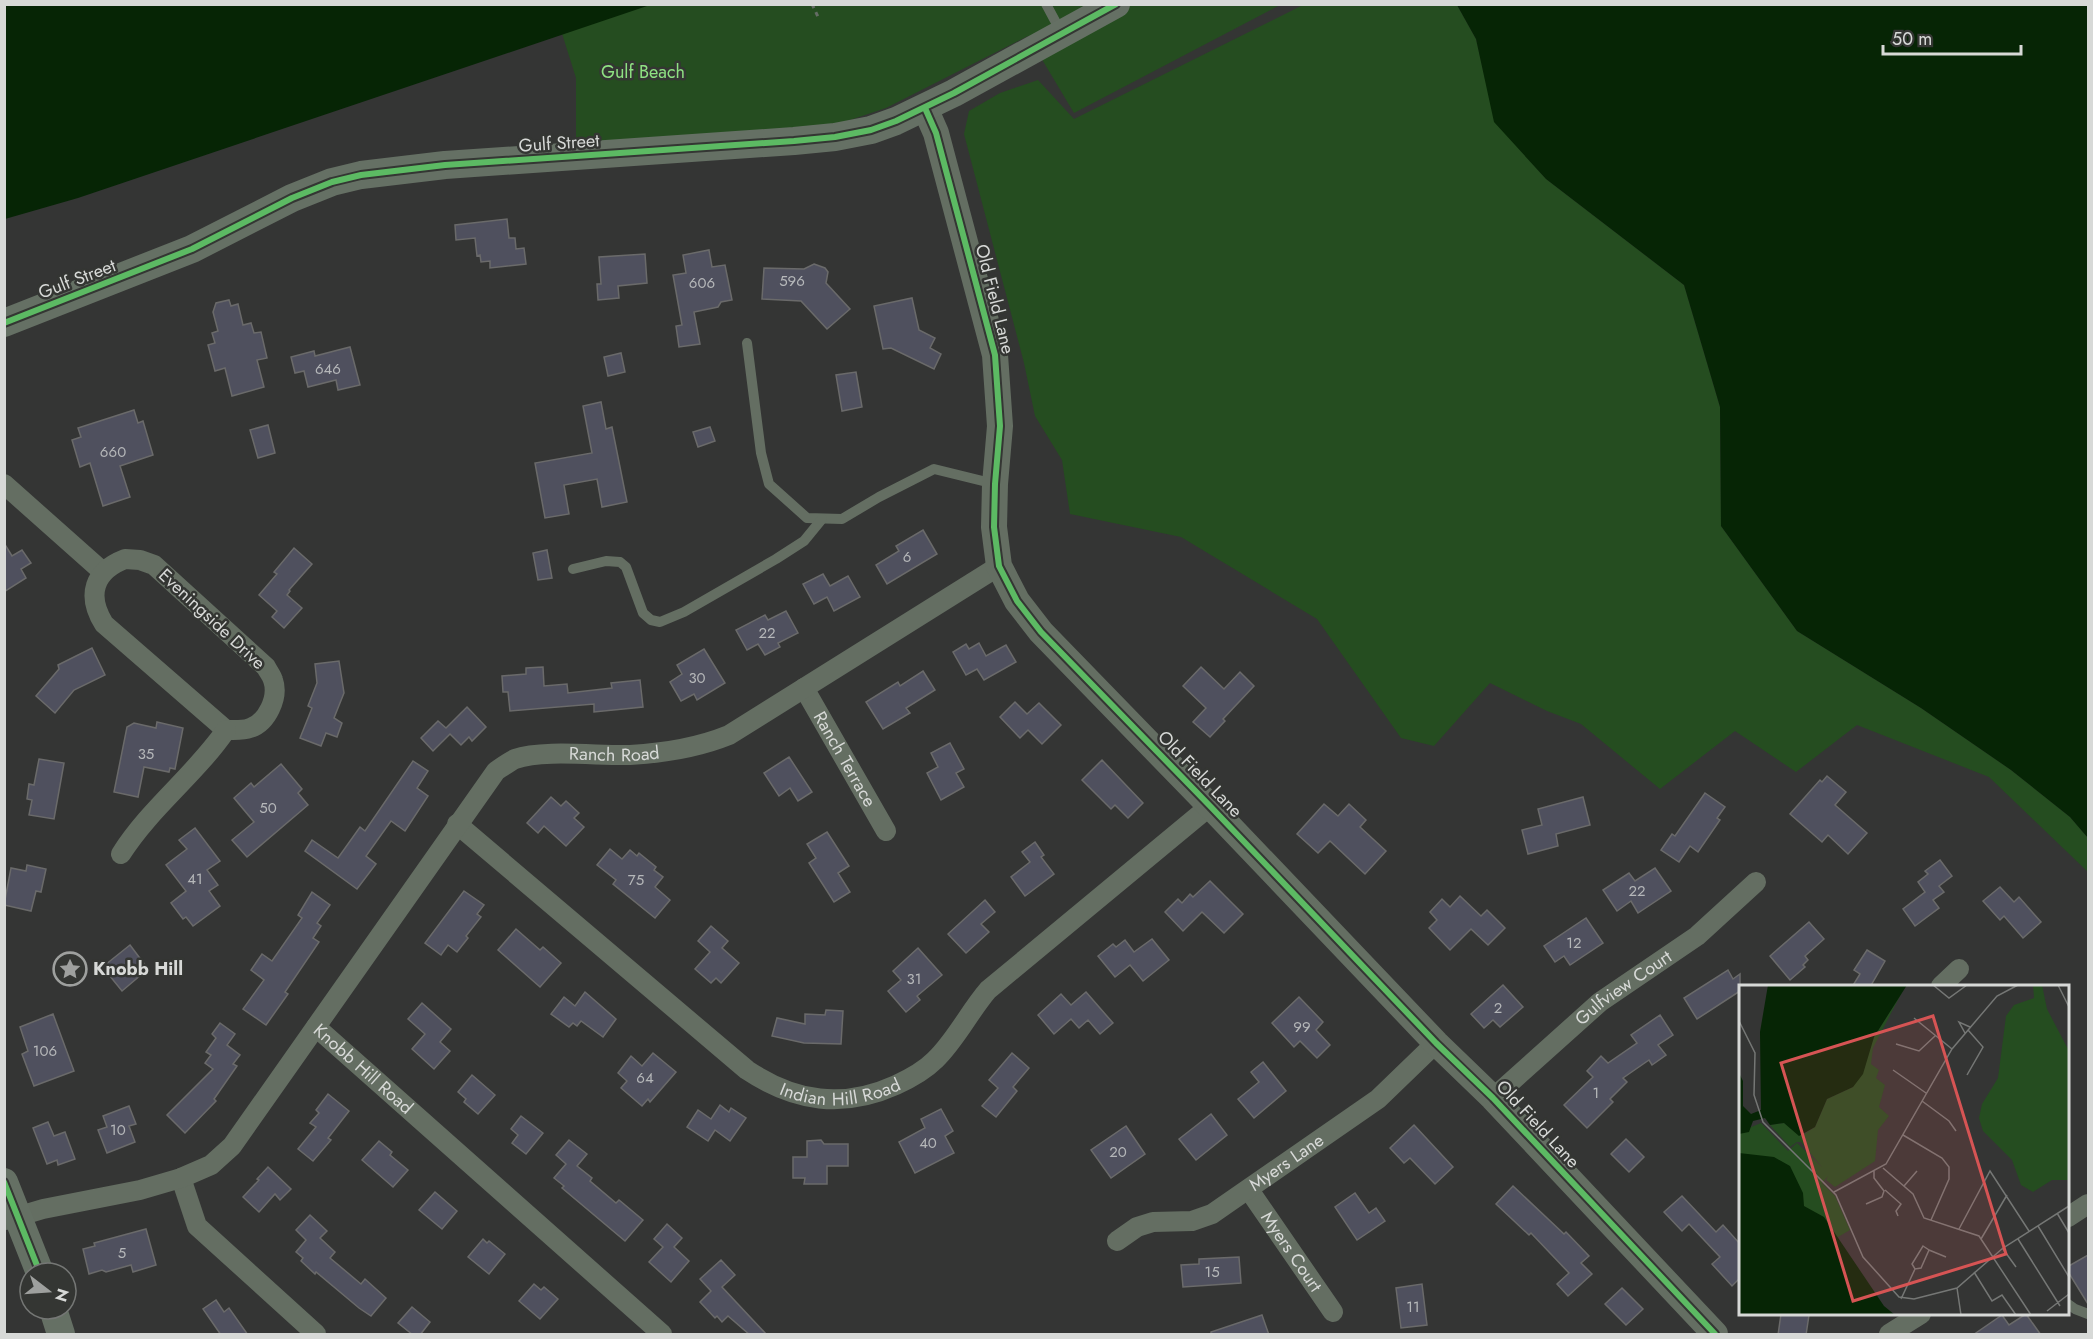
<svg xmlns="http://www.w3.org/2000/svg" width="2093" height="1339" viewBox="0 0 2093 1339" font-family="Jost,sans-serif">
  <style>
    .green { fill: #254d20 }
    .water { fill: #062505 }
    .building { fill: #4f505e; stroke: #6a6a6a; stroke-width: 1.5 }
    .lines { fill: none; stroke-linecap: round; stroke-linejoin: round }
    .path { stroke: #646c64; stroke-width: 3; stroke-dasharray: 4.5 4.5; stroke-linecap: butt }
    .service { stroke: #646e62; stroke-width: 10 }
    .minor { stroke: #646e62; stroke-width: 20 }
    .tertiary { stroke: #646e62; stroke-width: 26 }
    .secondary { stroke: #657064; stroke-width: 28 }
    .cycleway-casing { stroke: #343633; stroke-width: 10 }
    .cycleway { stroke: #5cba63; stroke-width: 6 }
    .labels { text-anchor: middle; stroke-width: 5; stroke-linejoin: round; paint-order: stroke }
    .number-label { font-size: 15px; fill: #b5b7b9 }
    .park-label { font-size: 18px; fill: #8ee182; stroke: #343633 }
    .street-label { font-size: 18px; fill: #d7d9d7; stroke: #343633 }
    .poi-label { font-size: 18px; font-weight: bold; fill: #d7d9d7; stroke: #343633; text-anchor: start }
    .inset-road { fill: none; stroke: #757775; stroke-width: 1.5 }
    .view { fill: #d65454; fill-opacity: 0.15; stroke: #d65454; stroke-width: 3 }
    .inset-edge { fill: none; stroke: #d7d9d7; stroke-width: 3 }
  </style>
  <rect width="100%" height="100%" fill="#343534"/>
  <g class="green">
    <polygon points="553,5 1280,5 1074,113 1028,36 886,108 844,122 805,128 576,143 576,78"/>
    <polygon points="1303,5 1457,5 1476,39 1495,122 1546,179 1684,285 1720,407 1721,526 1797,631 1921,708 2011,770 2070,817 2088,838 2088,872 1989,777 1857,725 1796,772 1735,731 1660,789 1581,724 1547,711 1490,683 1434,746 1401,738 1317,619 1181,537 1070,514 1062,460 1035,416 1024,363 964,134 969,111 1000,93 1038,80 1074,119"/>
  </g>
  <g class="water">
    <polygon points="5,4 650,4 650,5 78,198 5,219"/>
    <polygon points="1457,5 2088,5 2088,838 2070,817 2011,770 1921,708 1797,631 1721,526 1720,407 1684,285 1546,179 1494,122 1476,39"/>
  </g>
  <g class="building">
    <polygon points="507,219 509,238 515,238 516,249 524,248 526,264 490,268 490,261 481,262 480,255 477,256 475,238 456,240 455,225"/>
    <polygon points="709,250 712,267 725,265 732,300 721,302 718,307 694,312 700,344 679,347 676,326 682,325 673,275 686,273 683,255"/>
    <polygon points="645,254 647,283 618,286 619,298 598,300 597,284 601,284 599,257"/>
    <polygon points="814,264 825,268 828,272 826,283 850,309 827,329 801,301 762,299 764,268 804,269"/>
    <polygon points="912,298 919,330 935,338 930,348 941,354 934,369 891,348 883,349 874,306"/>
    <polygon points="229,300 231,306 238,304 243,325 251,323 254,333 261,332 267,358 257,360 264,387 232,396 225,368 215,371 208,345 215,343 212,333 218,331 213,312 216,303"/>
    <polygon points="350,347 360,385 338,390 336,380 308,387 304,371 295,373 291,357 314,351 315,356"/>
    <polygon points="621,353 625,372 608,376 604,357"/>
    <polygon points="856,372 862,407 842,411 836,375"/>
    <polygon points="601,402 606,429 612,427 627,502 602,507 597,479 564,485 569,514 545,518 535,463 592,453 583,406"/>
    <polygon points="134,410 138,423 143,421 153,455 120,466 130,497 103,506 90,463 80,467 72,440 81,437 78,428"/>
    <polygon points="268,425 275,453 258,458 250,430"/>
    <polygon points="710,427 715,441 698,447 693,432"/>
    <polygon points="923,530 937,554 887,584 876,565 899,551 896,546"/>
    <polygon points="4,543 12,556 22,550 31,563 21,569 26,578 4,592"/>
    <polygon points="294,548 312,564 289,590 290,591 287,595 302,608 284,628 272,617 277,611 259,595 277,574 274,572"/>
    <polygon points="547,550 552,578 538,580 533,553"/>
    <polygon points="823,574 830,586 848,576 860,597 834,611 827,597 814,604 803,584"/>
    <polygon points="786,611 798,633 778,643 780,647 765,655 758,644 747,650 736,630 765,615 768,620"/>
    <polygon points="979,643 986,656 1006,645 1016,662 984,680 977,669 966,675 953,652 966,644 969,649"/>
    <polygon points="92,648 105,675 74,690 55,713 36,696 59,669 58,665"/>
    <polygon points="704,649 725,683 697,700 694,694 681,701 670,682 682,674 677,665"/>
    <polygon points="339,661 344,693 334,718 342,723 337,737 326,733 321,746 300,738 312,708 308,706 317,683 315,664"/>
    <polygon points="543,667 544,686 567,684 568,693 612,688 611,683 640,680 643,707 594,712 594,704 510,711 508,692 503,692 502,676 526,674 526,668"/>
    <polygon points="1201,667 1224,689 1240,672 1254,686 1223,719 1225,721 1210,737 1193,722 1206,708 1183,686"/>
    <polygon points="923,671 935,690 906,708 910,713 883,729 866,702 898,682 900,686"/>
    <polygon points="1015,702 1027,714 1039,703 1061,725 1042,744 1028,730 1020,738 1000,717"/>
    <polygon points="467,707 486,727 472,741 469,737 461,745 450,734 433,751 421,738 438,721 446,728"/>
    <polygon points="157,722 183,728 175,769 170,768 169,772 144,767 138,797 114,792 127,727 134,723 156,728"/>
    <polygon points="950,743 964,769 956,773 964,787 941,800 927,773 938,767 931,753"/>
    <polygon points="789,757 812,792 798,801 790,788 779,796 764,773"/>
    <polygon points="39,759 64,763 54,819 29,815 32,800 27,799 29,784 34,785"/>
    <polygon points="1102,760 1143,803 1128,818 1115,805 1111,809 1082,780"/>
    <polygon points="413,761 428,771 417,788 428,796 405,831 391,821 366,856 376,864 357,889 305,851 312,840 338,858 360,827 365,831"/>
    <polygon points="281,764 302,789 298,793 308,805 247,857 232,840 254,822 234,798 251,783 254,787"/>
    <polygon points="1827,776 1846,792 1835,805 1867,833 1848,854 1828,835 1822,842 1790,814 1820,780 1822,782"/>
    <polygon points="1705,793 1725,807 1717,818 1720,820 1698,852 1690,846 1679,862 1661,850 1672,834 1675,836"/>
    <polygon points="551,797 561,806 566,801 579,813 574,818 584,827 566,846 544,826 538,833 527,823"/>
    <polygon points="1583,797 1590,825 1556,834 1558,846 1528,854 1522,830 1542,825 1538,809"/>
    <polygon points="1324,804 1338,816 1349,804 1366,820 1360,827 1386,851 1365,874 1330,841 1318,853 1297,834"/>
    <polygon points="195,828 220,861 207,870 218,885 209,891 220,906 193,926 186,917 183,919 171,903 186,891 166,865 187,849 179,840"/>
    <polygon points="827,832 849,866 838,873 850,892 834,902 809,863 816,858 807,844"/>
    <polygon points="1035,842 1044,855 1041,857 1054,874 1025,896 1011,877 1030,862 1022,852"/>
    <polygon points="610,849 622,859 630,850 637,856 639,853 656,867 654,870 663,877 655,887 670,900 655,918 613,884 616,880 597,865"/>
    <polygon points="1940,860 1952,876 1939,886 1944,892 1933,900 1939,908 1915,926 1903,909 1925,892 1918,882 1928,874 1925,871"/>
    <polygon points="27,865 46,869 41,892 36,891 31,911 4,905 11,868 26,871"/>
    <polygon points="1655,868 1671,891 1638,913 1631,901 1617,911 1603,890 1629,873 1635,881"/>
    <polygon points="1210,881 1243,914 1224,933 1202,912 1183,931 1165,912 1178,899 1182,903 1190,894 1193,897"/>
    <polygon points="2000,887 2014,902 2019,897 2041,922 2023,938 2004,916 2000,920 1983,901"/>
    <polygon points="464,891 484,905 477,914 481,917 466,936 468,938 457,952 448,945 441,955 425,943"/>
    <polygon points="312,892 330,905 317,923 321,926 313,938 319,942 285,992 288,994 266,1025 243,1009 264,980 251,970 262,954 272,961 302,918 298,915"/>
    <polygon points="1460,896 1481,916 1487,910 1505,928 1488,945 1471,929 1450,950 1429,928 1437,920 1430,912 1442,899 1450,907"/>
    <polygon points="985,900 995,912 981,924 989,932 966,953 948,934"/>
    <polygon points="1586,918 1603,943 1570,965 1564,956 1555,962 1544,946"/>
    <polygon points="1809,922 1824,939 1805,956 1808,960 1803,965 1805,967 1790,980 1770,956"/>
    <polygon points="711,926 728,941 722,948 739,963 721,983 716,978 711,983 695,969 710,952 698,941"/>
    <polygon points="516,929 540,950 543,947 561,963 540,987 498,950"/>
    <polygon points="1152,939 1169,960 1143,981 1130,965 1115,977 1098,956 1113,944 1116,947 1125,940 1134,952"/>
    <polygon points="130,945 148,969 122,991 109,975 112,973 105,965"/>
    <polygon points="918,948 942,975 917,996 920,1000 906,1012 888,991 901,980 893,971"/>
    <polygon points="1867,950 1885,961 1870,987 1852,987 1860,974 1854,970"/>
    <polygon points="1728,970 1733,979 1740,974 1740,991 1697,1019 1684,998"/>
    <polygon points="1503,985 1523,1007 1500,1027 1493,1020 1484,1028 1471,1014"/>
    <polygon points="585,992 616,1019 603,1037 581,1021 577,1026 573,1023 569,1027 551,1014 564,997 575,1006"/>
    <polygon points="1086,992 1113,1023 1100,1034 1088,1020 1079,1028 1071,1019 1054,1034 1038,1015 1061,994 1071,1005"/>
    <polygon points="1299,997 1323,1022 1316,1030 1330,1045 1317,1058 1300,1041 1294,1047 1272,1023"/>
    <polygon points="422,1003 451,1029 440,1042 450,1051 434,1069 412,1049 425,1034 408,1019"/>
    <polygon points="826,1010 843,1011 841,1044 804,1043 772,1036 777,1018 805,1024 805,1014 825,1015"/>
    <polygon points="53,1014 74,1071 34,1086 22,1054 28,1051 20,1027"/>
    <polygon points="1660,1015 1673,1035 1658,1045 1666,1055 1652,1065 1649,1060 1623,1078 1627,1082 1610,1099 1613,1102 1587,1128 1564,1105 1593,1077 1587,1071 1601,1056 1608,1063 1637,1043 1631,1035"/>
    <polygon points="220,1023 235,1034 227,1045 240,1055 233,1064 237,1066 214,1099 216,1101 185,1133 167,1115 213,1069 205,1063 211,1055 206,1052 216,1038 212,1034"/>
    <polygon points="653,1053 676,1072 650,1102 648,1099 642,1106 621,1088 627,1081 618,1073 631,1056 642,1066"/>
    <polygon points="1012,1053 1029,1068 1013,1087 1017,1091 996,1117 982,1106 998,1088 989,1080"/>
    <polygon points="1263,1062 1286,1091 1254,1118 1238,1099 1259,1082 1251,1072"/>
    <polygon points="472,1075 495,1095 478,1114 464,1102 466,1099 458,1092"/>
    <polygon points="328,1094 349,1111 328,1138 331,1140 313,1161 298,1149 316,1127 310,1123 319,1113 316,1110"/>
    <polygon points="720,1105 729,1112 731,1108 746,1118 730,1141 715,1130 708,1141 687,1127 698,1110 711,1119"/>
    <polygon points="129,1106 136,1124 129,1126 135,1142 107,1153 98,1130 107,1127 103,1116"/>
    <polygon points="941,1109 953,1131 945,1136 954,1153 915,1173 899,1142 925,1128 921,1119"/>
    <polygon points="1211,1114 1227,1135 1196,1160 1179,1139"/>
    <polygon points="521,1116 543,1133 526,1154 512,1143 518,1135 511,1129"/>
    <polygon points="48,1122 54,1136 65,1132 75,1159 58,1165 57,1160 47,1164 33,1128"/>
    <polygon points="1414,1125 1453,1167 1435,1184 1410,1158 1404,1163 1390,1148"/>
    <polygon points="1126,1126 1145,1154 1111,1178 1091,1150"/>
    <polygon points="1626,1139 1644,1157 1629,1172 1611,1154"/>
    <polygon points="569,1140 587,1154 577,1166 592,1178 590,1181 616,1203 619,1200 643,1220 625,1241 562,1188 564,1186 554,1178 566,1164 556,1155"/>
    <polygon points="821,1140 824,1144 848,1144 848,1166 827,1166 827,1184 804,1184 805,1178 793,1178 793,1157 807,1157 807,1141"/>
    <polygon points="379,1141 392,1152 390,1155 408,1170 393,1187 362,1160"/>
    <polygon points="268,1167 291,1189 280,1200 275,1194 259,1212 243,1197 259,1180 257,1179"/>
    <polygon points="1513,1186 1564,1234 1566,1232 1589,1256 1581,1263 1592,1274 1568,1296 1557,1284 1569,1273 1531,1233 1529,1235 1496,1204"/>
    <polygon points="435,1192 457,1211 442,1229 419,1210"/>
    <polygon points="1355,1193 1369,1213 1376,1208 1385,1221 1357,1240 1335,1207"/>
    <polygon points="1682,1196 1716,1232 1723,1225 1740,1244 1740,1278 1732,1286 1712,1264 1720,1257 1689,1224 1682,1231 1664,1212"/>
    <polygon points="310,1215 327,1231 320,1238 335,1252 330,1258 361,1284 365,1279 386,1298 371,1316 359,1308 316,1272 315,1274 301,1261 303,1258 296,1252 306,1240 296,1230"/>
    <polygon points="667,1224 682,1238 674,1247 689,1261 671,1282 649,1262 663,1247 654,1239"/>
    <polygon points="146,1229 156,1265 133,1272 131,1265 106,1272 102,1270 89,1274 83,1249 95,1246 94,1243"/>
    <polygon points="483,1239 487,1243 489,1241 505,1254 489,1274 468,1257"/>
    <polygon points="2088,1255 2088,1304 2067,1270 2067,1267"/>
    <polygon points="1239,1257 1241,1283 1183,1287 1181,1265 1199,1264 1199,1259"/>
    <polygon points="721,1260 735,1275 722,1287 767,1335 750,1335 728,1316 722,1322 717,1316 715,1318 700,1302 711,1291 700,1279"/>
    <polygon points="534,1284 541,1290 544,1287 558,1299 540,1319 519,1301"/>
    <polygon points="1422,1284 1427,1325 1401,1328 1396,1288"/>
    <polygon points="1622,1288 1643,1309 1626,1325 1605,1304"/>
    <polygon points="216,1300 224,1312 229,1308 248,1335 221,1335 203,1309"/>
    <polygon points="412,1307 430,1322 420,1335 413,1335 398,1323"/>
    <polygon points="1781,1314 1809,1315 1806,1335 1778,1335"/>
    <polygon points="2026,1314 2041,1335 1973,1335 2002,1315 2009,1325"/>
    <polygon points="1262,1315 1269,1335 1211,1335 1211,1332"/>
  </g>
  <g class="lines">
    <polyline class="path" points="812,4 819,19"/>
    <g class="service">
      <polyline points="1046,4 1061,32"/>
      <polyline points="747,343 761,453 769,484 807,518 842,519 879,497 934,469 995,484"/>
      <polyline points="573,569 606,561 620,562 626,567 643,613 651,620 660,622 684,612 776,559 804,541 822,519"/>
      <polyline points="2068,1304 2075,1309 2088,1314"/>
    </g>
    <g class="minor">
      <polyline points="4,484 103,572"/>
      <path d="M125 559 140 560 154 565 266 667C268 671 272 676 273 680 279 697 267 723 250 728 242 731 234 730 226 730L104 624C86 595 94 571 125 559Z"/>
      <path id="s1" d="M804 688 886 831"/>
      <path id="s2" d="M457 824 747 1070C795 1102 843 1109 896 1085 909 1079 925 1070 935 1060 956 1040 969 1012 988 990L1210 806"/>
      <path d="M121 854C150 808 195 775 226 730"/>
      <polyline points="1941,986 1959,969"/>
      <path id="s3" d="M316 1027 662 1334"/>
      <path id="s4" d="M1493 1098 1600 1002 1697 936 1756 882"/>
      <polyline points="181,1178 197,1226 316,1334"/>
      <path id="s5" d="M1249 1190 1333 1312"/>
      <polyline points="2068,1217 2088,1204"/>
      <path id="s6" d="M6 1220 43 1209 140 1190 181 1178 211 1165 232 1146 496 771C502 767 509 762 515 759 543 749 599 756 630 755 665 753 697 748 729 735L999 566"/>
      <path id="s7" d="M1117 1241 1137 1227 1153 1222 1192 1221 1212 1214 1378 1099 1436 1043"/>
      <polyline points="1889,1334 1921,1314"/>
    </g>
    <polyline class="tertiary" points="925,108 936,133 995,355 1000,426 995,484 994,527 999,566 1017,601 1041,632 1210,806 1436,1043 1493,1098 1715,1334"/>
    <g class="secondary">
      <polyline points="4,323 192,249 292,198 332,182 361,175 445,165 794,141 835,137 871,130 896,121 954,93 1116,4"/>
      <polyline points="4,1182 40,1273"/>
      <polyline points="53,1309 61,1334"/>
    </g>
    <defs>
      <g id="cycleway">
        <polyline points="925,108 936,133 995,355 1000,426 995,484 994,527 999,566 1017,601 1041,632 1210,806 1436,1043 1493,1098 1715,1334"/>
        <polyline points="4,323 192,249 292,198 332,182 361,175 445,165 794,141 835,137 871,130 896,121 954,93 1116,4"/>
        <polyline points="4,1182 40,1273"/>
      </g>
    </defs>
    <use href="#cycleway" class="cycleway-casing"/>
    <use href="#cycleway" class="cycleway"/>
  </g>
  <defs>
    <symbol id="sight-ring" viewBox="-11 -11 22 22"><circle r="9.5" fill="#343633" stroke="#9ea09e" stroke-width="1.5"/><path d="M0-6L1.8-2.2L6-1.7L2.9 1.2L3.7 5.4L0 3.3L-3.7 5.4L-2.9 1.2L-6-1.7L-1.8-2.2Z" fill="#9ea09e"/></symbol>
  </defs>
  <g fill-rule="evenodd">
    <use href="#sight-ring" x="51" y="950" width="38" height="38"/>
  </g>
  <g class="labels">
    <g class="number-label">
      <text x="792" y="286">596</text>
      <text x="702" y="288">606</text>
      <text x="328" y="374">646</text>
      <text x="113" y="457">660</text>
      <text x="907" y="562">6</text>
      <text x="767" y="638">22</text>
      <text x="697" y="683">30</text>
      <text x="146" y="759">35</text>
      <text x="268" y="813">50</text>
      <text x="195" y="884">41</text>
      <text x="636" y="885">75</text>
      <text x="1637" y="896">22</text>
      <text x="1574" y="948">12</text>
      <text x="914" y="984">31</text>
      <text x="1498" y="1013">2</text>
      <text x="1302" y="1032">99</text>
      <text x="45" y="1056">106</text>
      <text x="645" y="1083">64</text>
      <text x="1596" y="1098">1</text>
      <text x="118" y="1135">10</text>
      <text x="928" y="1148">40</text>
      <text x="1118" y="1157">20</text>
      <text x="122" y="1258">5</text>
      <text x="1212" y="1277">15</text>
      <text x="1413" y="1312">11</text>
    </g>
    <g class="park-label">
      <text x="643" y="78">Gulf Beach</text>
    </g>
    <g class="street-label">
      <text transform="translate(559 143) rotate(-4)" y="6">Gulf Street</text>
      <text transform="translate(77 279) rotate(-21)" y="6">Gulf Street</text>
      <text transform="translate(995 299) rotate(76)" y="6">Old Field Lane</text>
      <text transform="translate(212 619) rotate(43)" y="6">Eveningside Drive</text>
      <text dy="6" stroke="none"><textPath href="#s6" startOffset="822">Ranch Road</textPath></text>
      <text dy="6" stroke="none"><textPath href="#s1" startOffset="82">Ranch Terrace</textPath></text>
      <text transform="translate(1200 774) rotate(46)" y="6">Old Field Lane</text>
      <text dy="6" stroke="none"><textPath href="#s4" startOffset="171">Gulfview Court</textPath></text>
      <text dy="6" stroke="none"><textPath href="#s3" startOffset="63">Knobb Hill Road</textPath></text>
      <text dy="6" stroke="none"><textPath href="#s2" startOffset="480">Indian Hill Road</textPath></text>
      <text transform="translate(1538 1124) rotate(47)" y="6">Old Field Lane</text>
      <text dy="6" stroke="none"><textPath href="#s7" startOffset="192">Myers Lane</textPath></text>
      <text dy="6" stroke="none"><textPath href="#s5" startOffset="75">Myers Court</textPath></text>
    </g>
    <g class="poi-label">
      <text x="93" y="975">Knobb Hill</text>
    </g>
  </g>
  <g transform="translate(1739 985)">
    <rect width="330" height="330" fill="#343534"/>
    <path d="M294 0H303L308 24 330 66V195H313L294 207 282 200 273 175 244 146 240 133 243 119 259 93 267 31 275 20 295 13ZM164 5 134 63 132 79 140 85 137 93 146 100 140 122 150 131 139 145 136 176 96 202 87 195 89 191 83 198 96 211 111 245 84 261 0 168V147L22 138 49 166 58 158 83 182 62 157H58L51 162 31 140 45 138 64 150 76 142 88 114 114 102 135 52Z" fill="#254d20"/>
    <path d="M29 0H168L135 52 124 89 114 102 88 114 76 142 60 151 45 138 31 140 26 133 14 136 10 147 0 149V88L4 96V121L12 129 22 125 21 47ZM0 168 35 172 51 181 64 208 65 221 85 232 145 321 156 330H0Z" fill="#062505"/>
    <path class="inset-road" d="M194 0 210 13 228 0M319 0 330 22M175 33 213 64M0 36 16 68 15 110 24 137 97 210 124 272 160 312 175 314 218 303 264 263 330 221M226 48 220 37 231 42M157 59 180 66 196 51M154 85 187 108M228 90 244 62 229 45M183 116 210 136 217 146M164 150 203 173 210 182V194L192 235M144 183 174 209 185 233 240 251 292 330M165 201 178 186M146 205 162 219 157 226 159 231M95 207 147 179 213 64 258 11 279 0M127 219 143 212 145 206 135 193V186M318 228 330 248M299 241 330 292M220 244 251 186 290 246M242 254 268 210M279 254 321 321M184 261 190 265 182 283 176 284 173 279ZM264 264 277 282M190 265 207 272M235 287 253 316 263 310 277 330M218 303 222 330M162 314 176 284M308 326 330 309"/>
    <path class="view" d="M194 31 267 269 114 316 42 78Z"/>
    <rect width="330" height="330" class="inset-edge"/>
  </g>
  <rect width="2093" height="1339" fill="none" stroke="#d7d9d7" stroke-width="12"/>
  <g transform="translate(48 1291) rotate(107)"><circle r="28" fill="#343633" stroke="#757775" stroke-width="1.5"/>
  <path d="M0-4.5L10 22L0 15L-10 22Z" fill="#9ea09e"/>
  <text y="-9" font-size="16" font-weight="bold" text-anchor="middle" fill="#d7d9d7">N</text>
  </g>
  <path d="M1883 45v9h138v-9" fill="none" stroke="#d7d9d7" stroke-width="3"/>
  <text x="1892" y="45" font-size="18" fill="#d7d9d7" stroke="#343633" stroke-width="4.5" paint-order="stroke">50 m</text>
</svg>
